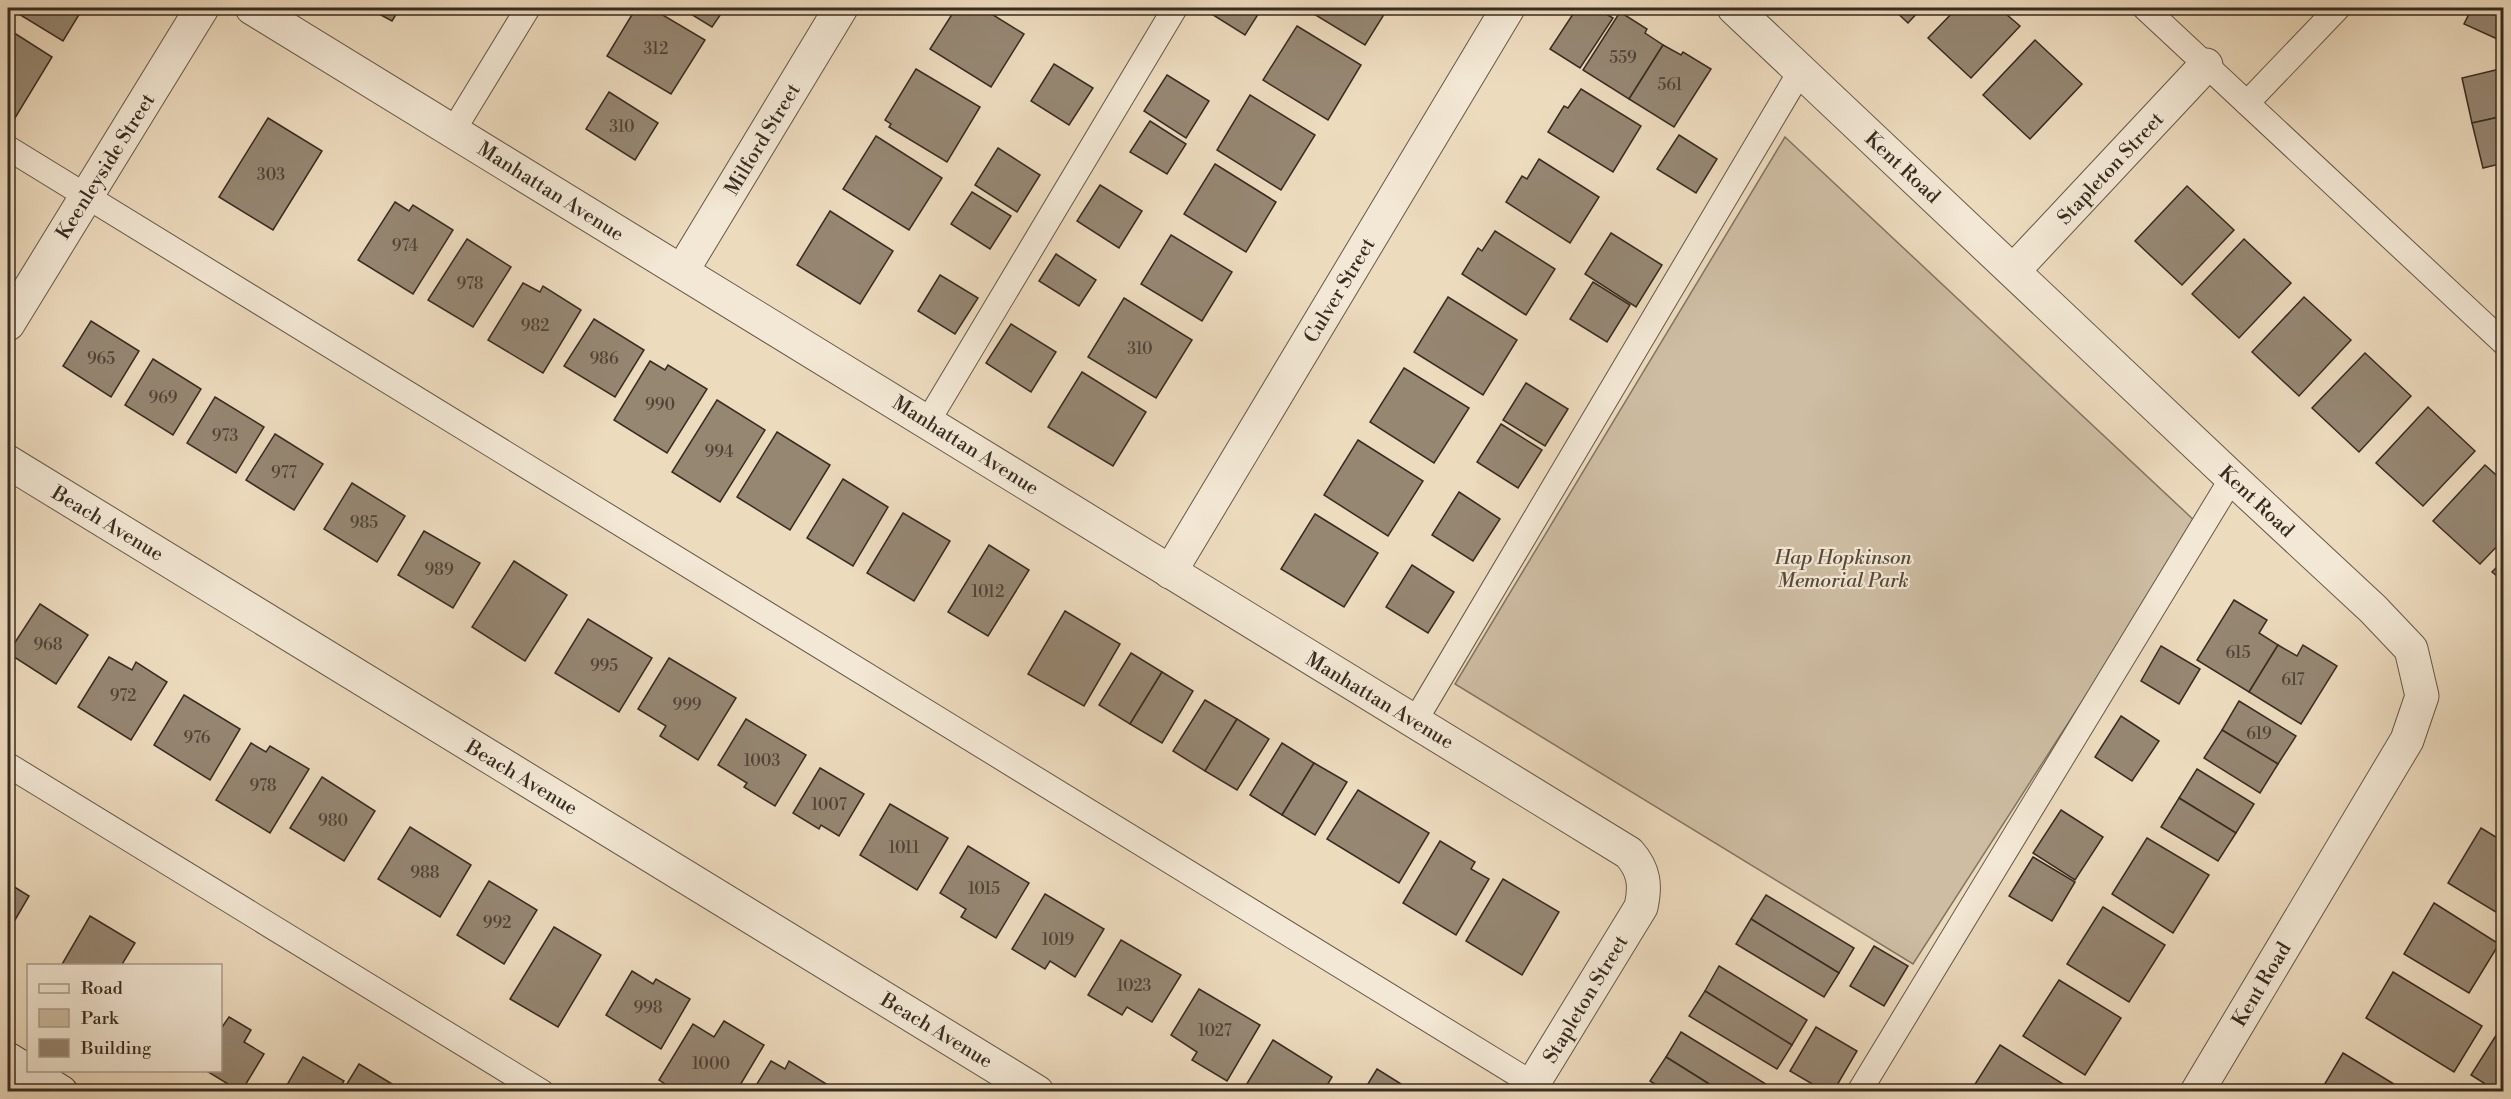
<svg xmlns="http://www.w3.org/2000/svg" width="2511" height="1099" viewBox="0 0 2511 1099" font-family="'Libre Bodoni',serif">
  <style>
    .green { fill: #cebda3; stroke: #827462; stroke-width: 1.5 }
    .building { fill: #968773; stroke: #372c21; stroke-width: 1.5 }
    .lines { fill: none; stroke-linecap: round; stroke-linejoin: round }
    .lane-casing { stroke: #645848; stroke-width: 26 }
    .street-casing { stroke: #645848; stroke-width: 35 }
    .secondary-casing { stroke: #372c21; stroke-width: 35 }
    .lane { stroke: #f3e8d5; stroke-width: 24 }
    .street { stroke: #f3e8d5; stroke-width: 33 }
    .secondary { stroke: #f3e8d5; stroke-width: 33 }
    .labels { text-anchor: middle; stroke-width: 4.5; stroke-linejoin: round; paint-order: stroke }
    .number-label { font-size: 16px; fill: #4f4336 }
    .street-label { font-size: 20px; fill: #372c21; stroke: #f3e8d5 }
    .park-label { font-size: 20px; font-style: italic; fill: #55493b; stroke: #f3e8d5 }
  </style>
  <rect width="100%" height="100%" fill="#eddbbe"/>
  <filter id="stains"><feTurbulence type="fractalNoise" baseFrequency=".00333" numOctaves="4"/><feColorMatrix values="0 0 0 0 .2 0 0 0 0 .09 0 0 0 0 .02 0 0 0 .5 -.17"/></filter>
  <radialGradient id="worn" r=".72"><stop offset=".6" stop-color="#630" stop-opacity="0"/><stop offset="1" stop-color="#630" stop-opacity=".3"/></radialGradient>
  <polygon class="green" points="1785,137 2197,523 1913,964 1455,684"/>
  <g class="building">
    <polygon points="9,8 83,8 63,41"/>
    <polygon points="368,8 400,8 392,21"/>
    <polygon points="636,8 651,8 705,40 671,94 607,56"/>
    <polygon points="681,8 725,8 712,27"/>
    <polygon points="956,8 982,8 1024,34 991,87 930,49"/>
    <polygon points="1202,8 1262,8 1245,35"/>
    <polygon points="1304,8 1388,8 1365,45"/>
    <polygon points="1577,8 1596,8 1613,18 1580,68 1550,49"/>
    <polygon points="1892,8 1922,8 1908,23"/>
    <polygon points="1957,8 1999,8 2020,26 1971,78 1928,38"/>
    <polygon points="2472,8 2504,8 2504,42 2464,24"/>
    <polygon points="1620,12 1647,29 1645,33 1663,45 1629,99 1583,70"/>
    <polygon points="1297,26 1361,65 1328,120 1263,80"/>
    <polygon points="8,29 52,57 15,118 8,113"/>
    <polygon points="2035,40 2082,84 2030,139 1983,95"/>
    <polygon points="1663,45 1681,55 1683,52 1711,69 1674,127 1629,99"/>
    <polygon points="1054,64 1093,88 1069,125 1031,101"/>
    <polygon points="2504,68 2504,116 2472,123 2462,78"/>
    <polygon points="916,69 980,107 947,162 889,127 891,124 885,120"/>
    <polygon points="1167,75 1209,101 1186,138 1144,111"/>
    <polygon points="1581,89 1641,126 1613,172 1548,132 1564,106 1568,108"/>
    <polygon points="609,92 658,123 635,160 586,129"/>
    <polygon points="1250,95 1315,135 1281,190 1217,150"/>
    <polygon points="2504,116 2504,163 2483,168 2472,123"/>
    <polygon points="268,118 322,151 273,230 219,197"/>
    <polygon points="1150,121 1186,144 1167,174 1130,152"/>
    <polygon points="1679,135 1717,159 1696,193 1657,169"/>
    <polygon points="876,136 942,178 909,230 843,189"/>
    <polygon points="998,148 1040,175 1017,212 975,185"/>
    <polygon points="1539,159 1599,197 1570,243 1506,202 1522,176 1527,179"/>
    <polygon points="1215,164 1276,202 1246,252 1184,214"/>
    <polygon points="1100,185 1142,211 1119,248 1077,221"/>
    <polygon points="2187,186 2234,230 2182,285 2135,241"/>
    <polygon points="972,192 1011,216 990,249 951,224"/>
    <polygon points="395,202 409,211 413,205 453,230 413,294 358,260"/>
    <polygon points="830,211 893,251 860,304 797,265"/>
    <polygon points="1495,231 1555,269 1526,315 1462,274 1478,248 1482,251"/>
    <polygon points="1611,233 1662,265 1636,307 1585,274"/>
    <polygon points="1171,235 1232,272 1202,321 1141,284"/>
    <polygon points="467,239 511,267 473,327 428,300"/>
    <polygon points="2244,239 2291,283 2239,338 2192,294"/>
    <polygon points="1056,254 1096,280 1079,306 1039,281"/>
    <polygon points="940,275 978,298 955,334 918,311"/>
    <polygon points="1593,282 1630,305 1607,342 1570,319"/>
    <polygon points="523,283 540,292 543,286 581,310 543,373 488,340"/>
    <polygon points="1448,297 1517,340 1483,395 1414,352"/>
    <polygon points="2304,297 2351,340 2299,396 2252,352"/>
    <polygon points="1124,298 1192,340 1156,398 1088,357"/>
    <polygon points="594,319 644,350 615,397 564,366"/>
    <polygon points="91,321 139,351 111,397 63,366"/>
    <polygon points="1011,324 1056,352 1031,392 986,363"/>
    <polygon points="2365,353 2411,396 2359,452 2312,408"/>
    <polygon points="153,359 201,389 173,435 125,405"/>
    <polygon points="650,361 665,370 668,365 707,389 667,453 614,420"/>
    <polygon points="1404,368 1469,408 1434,463 1370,422"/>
    <polygon points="1082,372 1146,412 1113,466 1048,427"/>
    <polygon points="1526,383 1568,409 1545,446 1503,420"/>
    <polygon points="215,397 264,427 236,473 187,443"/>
    <polygon points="717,400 765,430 720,502 672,472"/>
    <polygon points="2428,407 2475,451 2423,506 2376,463"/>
    <polygon points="1501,424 1542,450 1518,488 1477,462"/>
    <polygon points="777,432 830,465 790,530 737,497"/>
    <polygon points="275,434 323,464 294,510 246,480"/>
    <polygon points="1358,440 1423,481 1388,536 1324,495"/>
    <polygon points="2485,465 2504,482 2504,539 2480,564 2433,521"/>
    <polygon points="843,479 888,507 853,566 807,538"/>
    <polygon points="352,483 405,516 377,562 324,529"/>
    <polygon points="1459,492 1500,519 1473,561 1432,535"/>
    <polygon points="903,513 950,541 914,601 867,573"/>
    <polygon points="1315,514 1378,553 1344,607 1281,569"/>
    <polygon points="424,531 480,563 453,608 398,575"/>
    <polygon points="989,545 1029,570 988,636 948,612"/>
    <polygon points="2504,560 2504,582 2492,572"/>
    <polygon points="514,561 567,595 525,661 472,627"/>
    <polygon points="1412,565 1454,592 1428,633 1386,607"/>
    <polygon points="2234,600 2267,620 2259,633 2278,645 2249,692 2197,660"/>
    <polygon points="40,604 88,635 56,684 8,653"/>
    <polygon points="1065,611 1120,644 1084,706 1028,674"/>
    <polygon points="588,619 652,658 619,712 555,673"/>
    <polygon points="2278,645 2297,656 2303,645 2337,666 2301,724 2249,692"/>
    <polygon points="2161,646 2200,669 2179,704 2141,681"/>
    <polygon points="1131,653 1162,672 1130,724 1099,705"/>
    <polygon points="109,657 132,670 136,662 167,682 131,740 78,707"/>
    <polygon points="669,658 736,698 698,760 660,736 666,726 638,709"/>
    <polygon points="1162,672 1193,691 1162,743 1130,724"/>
    <polygon points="184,695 240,729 210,780 154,745"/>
    <polygon points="1205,700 1237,719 1205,771 1173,751"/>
    <polygon points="2239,701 2296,736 2278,764 2222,730"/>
    <polygon points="2121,716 2159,741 2132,781 2095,757"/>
    <polygon points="746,719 806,755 775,806 744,787 747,783 718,765"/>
    <polygon points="1237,719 1269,739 1237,790 1205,771"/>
    <polygon points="2222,730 2278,764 2260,793 2204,758"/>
    <polygon points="251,743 266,752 270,746 309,769 270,833 216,800"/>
    <polygon points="1282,743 1314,763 1282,815 1250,795"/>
    <polygon points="1314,763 1347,782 1315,835 1282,815"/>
    <polygon points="820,768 864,794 839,836 821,825 819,829 793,813"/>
    <polygon points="2197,769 2254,804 2236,833 2179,798"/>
    <polygon points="322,777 375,811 344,861 290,828"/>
    <polygon points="1358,790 1429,833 1399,883 1327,839"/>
    <polygon points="2179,798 2236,833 2218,861 2161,827"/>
    <polygon points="890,804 948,838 917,890 860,855"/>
    <polygon points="2061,810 2103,837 2075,880 2033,853"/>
    <polygon points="410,827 471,865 440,917 378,879"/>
    <polygon points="2481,828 2504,842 2504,917 2448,883"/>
    <polygon points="2147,838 2209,875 2173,933 2112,894"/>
    <polygon points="1440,841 1475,862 1471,869 1489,879 1456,935 1403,903"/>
    <polygon points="968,846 1029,883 996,938 961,917 966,909 940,893"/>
    <polygon points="2033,857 2075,882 2052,921 2009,896"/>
    <polygon points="1503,879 1559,912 1522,975 1466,941"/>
    <polygon points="489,881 537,910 504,964 457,935"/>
    <polygon points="8,883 29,896 8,932"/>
    <polygon points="1045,894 1104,929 1075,977 1050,961 1045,969 1012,949"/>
    <polygon points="1766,895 1854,948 1839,973 1751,919"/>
    <polygon points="2434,903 2499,944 2469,993 2404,954"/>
    <polygon points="2103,907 2165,945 2129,1002 2067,964"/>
    <polygon points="90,916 135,943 121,966 61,966"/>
    <polygon points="1751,919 1839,973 1824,997 1736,944"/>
    <polygon points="554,927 601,955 558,1027 510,999"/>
    <polygon points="1121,940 1181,975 1152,1022 1127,1007 1122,1015 1088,995"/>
    <polygon points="1874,946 1908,966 1884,1006 1850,986"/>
    <polygon points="1719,966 1807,1020 1792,1045 1705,991"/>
    <polygon points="632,971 653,984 656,979 690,999 661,1049 606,1015"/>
    <polygon points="2393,972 2482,1026 2454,1072 2366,1018"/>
    <polygon points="2059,980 2121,1018 2085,1075 2023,1036"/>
    <polygon points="1199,989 1260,1025 1227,1081 1192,1060 1197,1052 1171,1035"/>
    <polygon points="1705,991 1792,1045 1777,1069 1689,1016"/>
    <polygon points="229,1017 251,1030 244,1042 264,1054 241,1092 205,1070 220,1070 220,1030"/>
    <polygon points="724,1021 764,1045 736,1092 677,1092 659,1080 693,1024 714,1037"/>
    <polygon points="2502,1026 2504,1092 2498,1092 2471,1075"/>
    <polygon points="1816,1027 1857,1051 1833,1092 1826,1092 1790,1071"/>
    <polygon points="1681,1032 1769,1086 1765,1092 1722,1092 1666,1057"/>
    <polygon points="1273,1040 1332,1077 1323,1092 1242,1092"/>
    <polygon points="2000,1045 2076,1092 1970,1092"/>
    <polygon points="2343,1053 2407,1092 2320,1092"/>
    <polygon points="303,1057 344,1081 337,1092 283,1092"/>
    <polygon points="1666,1057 1722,1092 1667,1092 1650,1081"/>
    <polygon points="771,1061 785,1069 789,1061 828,1085 824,1092 752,1092"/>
    <polygon points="359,1064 392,1084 403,1092 342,1092"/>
    <polygon points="1377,1069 1414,1092 1363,1092"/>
  </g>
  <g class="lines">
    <defs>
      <g id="lane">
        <polyline points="2145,8 2504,343"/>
        <polyline points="2247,103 2338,8"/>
        <polyline points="453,131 528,8"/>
        <polyline points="8,148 1533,1084"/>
        <polyline points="928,421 1175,8"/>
        <polyline points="1415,721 1801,70"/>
        <polyline points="8,765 542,1092"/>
        <polyline points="1859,1092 2232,478"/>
      </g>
      <g id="street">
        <path d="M252 8 1629 853C1644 870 1646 885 1641 907L1528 1092"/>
        <polyline points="1734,8 2232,478 2373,609 2411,649 2422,696 2407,740 2197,1092"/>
        <polyline points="2014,270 2206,65"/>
        <polyline points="682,271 841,8"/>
        <polyline points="8,324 202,8"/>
        <polyline points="8,462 1037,1092"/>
        <polyline points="1170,572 1508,8"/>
      </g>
      <polyline id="secondary" points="8,1059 61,1092"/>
    </defs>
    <use href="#lane" class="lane-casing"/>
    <use href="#street" class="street-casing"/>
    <use href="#secondary" class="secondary-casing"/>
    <use href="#lane" class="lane"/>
    <use href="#street" class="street"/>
    <use href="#secondary" class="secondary"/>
  </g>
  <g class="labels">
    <g class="number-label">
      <text x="656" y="54">312</text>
      <text x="1623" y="63">559</text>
      <text x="1670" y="90">561</text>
      <text x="622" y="132">310</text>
      <text x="271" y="180">303</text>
      <text x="405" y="251">974</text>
      <text x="470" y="289">978</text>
      <text x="535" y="331">982</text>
      <text x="1140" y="354">310</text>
      <text x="101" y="364">965</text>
      <text x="604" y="364">986</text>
      <text x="163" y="403">969</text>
      <text x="660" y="410">990</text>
      <text x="225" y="441">973</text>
      <text x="719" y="457">994</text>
      <text x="284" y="478">977</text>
      <text x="364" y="528">985</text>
      <text x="439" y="575">989</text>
      <text x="988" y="597">1012</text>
      <text x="48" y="650">968</text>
      <text x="2238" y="658">615</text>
      <text x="604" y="671">995</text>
      <text x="2293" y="685">617</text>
      <text x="123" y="701">972</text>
      <text x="687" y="710">999</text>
      <text x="2259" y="739">619</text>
      <text x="197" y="743">976</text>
      <text x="762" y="766">1003</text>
      <text x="263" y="791">978</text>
      <text x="829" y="810">1007</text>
      <text x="333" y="826">980</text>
      <text x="904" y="853">1011</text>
      <text x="425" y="878">988</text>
      <text x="984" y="894">1015</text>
      <text x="497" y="928">992</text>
      <text x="1058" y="945">1019</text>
      <text x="1134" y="991">1023</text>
      <text x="648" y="1013">998</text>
      <text x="1215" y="1036">1027</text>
      <text x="711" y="1069">1000</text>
    </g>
    <g class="street-label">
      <text transform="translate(762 139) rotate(-59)" y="7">Milford Street</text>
      <text transform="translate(105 166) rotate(-58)" y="7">Keenleyside Street</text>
      <text transform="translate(1903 167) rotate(43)" y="7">Kent Road</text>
      <text transform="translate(2110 168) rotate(-47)" y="7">Stapleton Street</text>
      <text transform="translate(551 191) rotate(32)" y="7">Manhattan Avenue</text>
      <text transform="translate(1339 290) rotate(-59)" y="7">Culver Street</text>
      <text transform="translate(966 445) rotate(32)" y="7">Manhattan Avenue</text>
      <text transform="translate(2257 501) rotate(43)" y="7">Kent Road</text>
      <text transform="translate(108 523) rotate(31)" y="7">Beach Avenue</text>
      <text transform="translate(1380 700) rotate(31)" y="7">Manhattan Avenue</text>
      <text transform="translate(522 777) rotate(31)" y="7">Beach Avenue</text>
      <text transform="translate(2261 984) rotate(-59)" y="7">Kent Road</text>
      <text transform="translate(1585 999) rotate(-59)" y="7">Stapleton Street</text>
      <text transform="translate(937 1030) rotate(31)" y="7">Beach Avenue</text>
    </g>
    <g class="park-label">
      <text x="1843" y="564">Hap Hopkinson<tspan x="1843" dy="23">Memorial Park</tspan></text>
    </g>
  </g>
  <rect width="2511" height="1099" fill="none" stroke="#eddbbe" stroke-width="30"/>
  <rect x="9" y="9" width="2493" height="1081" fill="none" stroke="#372c21" stroke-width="3"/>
  <rect x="15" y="15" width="2481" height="1069" fill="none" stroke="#372c21" stroke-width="1.5"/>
  <rect x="27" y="964" width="195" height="108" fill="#f3e8d5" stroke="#a89d8d" stroke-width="1.5"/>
  <rect x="39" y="984" width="30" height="9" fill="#f3e8d5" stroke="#a89d8d" stroke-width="1.5"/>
  <text x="81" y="994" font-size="18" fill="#372c21">Road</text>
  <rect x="39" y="1009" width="30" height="18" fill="#cebda3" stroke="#a89d8d" stroke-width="1.5"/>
  <text x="81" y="1024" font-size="18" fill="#372c21">Park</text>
  <rect x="39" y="1039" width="30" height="18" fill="#968773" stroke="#a89d8d" stroke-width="1.5"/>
  <text x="81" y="1054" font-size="18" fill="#372c21">Building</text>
  <rect width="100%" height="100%" filter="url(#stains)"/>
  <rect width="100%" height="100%" fill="url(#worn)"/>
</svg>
